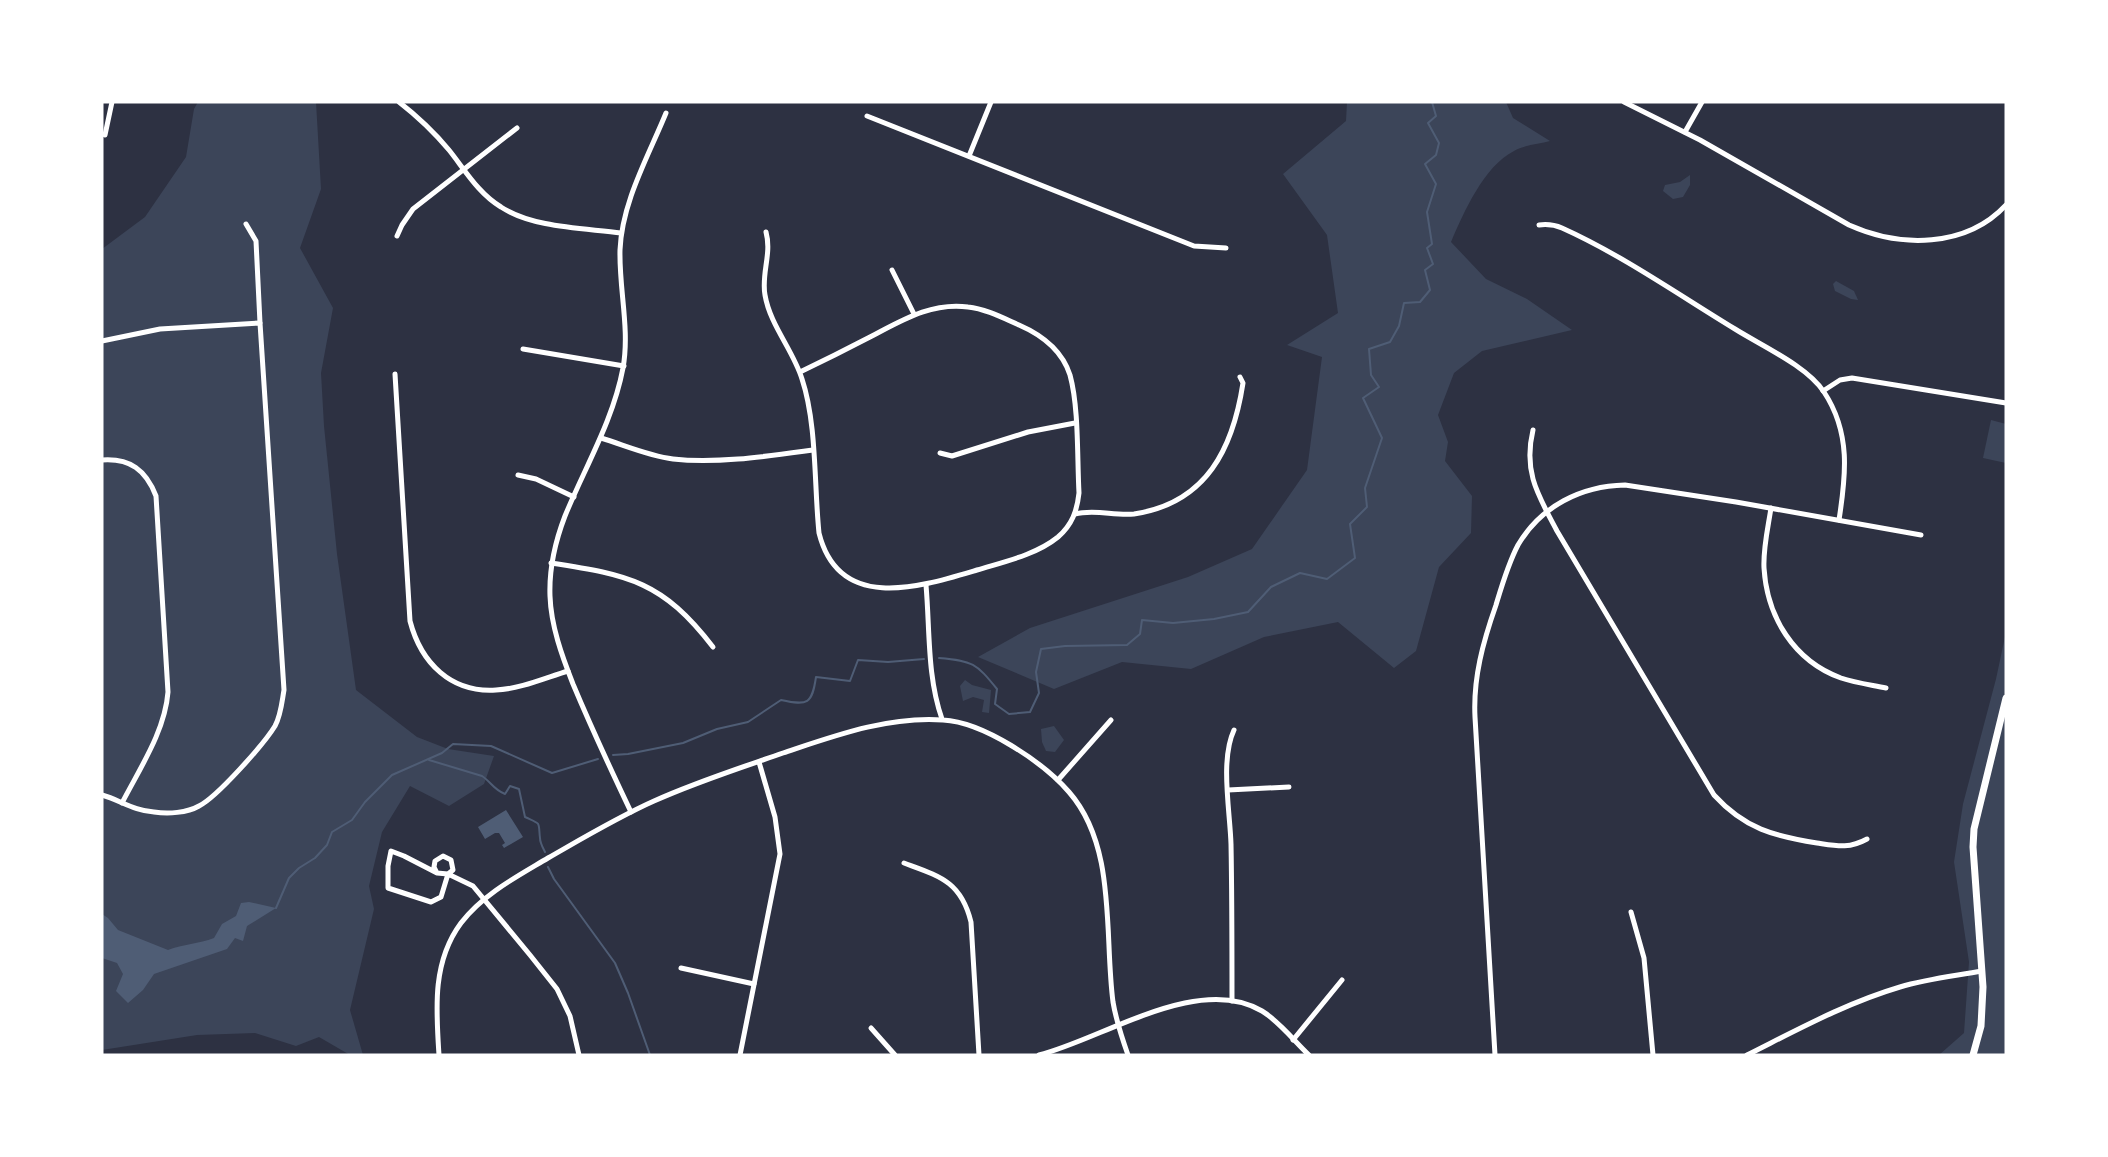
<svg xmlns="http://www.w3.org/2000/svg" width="2108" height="1157" viewBox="0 0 2108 1157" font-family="'Source Sans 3',sans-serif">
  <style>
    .green { fill: #3c4559 }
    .water { fill: #4f5d75 }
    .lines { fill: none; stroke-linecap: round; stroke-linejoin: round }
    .stream { stroke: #4f5d75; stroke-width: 2 }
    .minor { stroke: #fff; stroke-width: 5 }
    .tertiary { stroke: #fff; stroke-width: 7 }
  </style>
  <rect width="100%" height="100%" fill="#2d3142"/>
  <g class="green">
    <polygon points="198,102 316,102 321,189 300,248 333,308 321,373 324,426 337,554 356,690 417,737 448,749 494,756 484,784 449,806 410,786 382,832 369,886 374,909 350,1010 363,1055 350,1055 319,1037 296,1046 255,1033 197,1035 102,1050 102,249 145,217 186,157 194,109"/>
    <path d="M1347 102H1506L1513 118 1550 141C1539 144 1524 145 1514 151 1484 166 1464 212 1451 242L1486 279 1527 299 1572 330 1482 351 1454 373 1438 415 1448 442 1445 461 1472 496 1471 533 1439 567 1416 651 1394 668 1338 622 1264 637 1191 669 1122 662 1054 689 978 657 1030 628 1188 577 1252 549 1307 470 1322 357 1287 345 1338 313 1327 235 1283 174 1346 121Z"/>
    <polygon points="1690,175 1690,185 1683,197 1673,199 1663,191 1665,185 1680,182"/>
    <polygon points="1836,281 1854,291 1858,300 1851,299 1835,291 1833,284"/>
    <polygon points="1991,420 2006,424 2006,463 1983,458"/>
    <polygon points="2006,632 2006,1055 1939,1055 1964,1033 1969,962 1954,862 1963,804 1996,679"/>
    <polygon points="965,680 972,685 991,690 989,713 982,712 984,700 973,697 963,701 960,686"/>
    <polygon points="1054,726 1064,740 1055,752 1046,751 1042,742 1041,729"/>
  </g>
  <g class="water">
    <polygon points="506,810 523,837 504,848 502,845 505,843 499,833 495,833 485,839 478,827"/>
    <path d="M249 902 276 908 247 926 243 941 235 938 227 949 154 974 143 990 128 1003 116 991 123 974 117 963 102 958V914L108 918 118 930 168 950C183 944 199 944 214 938L222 924 236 916 241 903Z"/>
  </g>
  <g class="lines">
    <g class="stream">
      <path d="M939 658C973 661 976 663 997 689L995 704 1009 714 1030 712 1039 693 1036 672 1041 649 1065 646 1127 645 1140 634 1142 620 1173 623 1214 619 1248 612 1271 587 1300 573 1327 579 1355 558 1350 524 1367 507 1365 488 1382 438 1363 398 1379 387 1371 375 1369 349 1390 342 1399 326 1404 303 1420 302 1430 290 1425 270 1433 264 1427 248 1432 244 1427 212 1436 184 1425 164 1436 155 1439 143 1428 123 1436 116 1432 102"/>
      <path d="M613 755 628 754 683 743 717 729 748 722 781 700C808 706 812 704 816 677L850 681 858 660 888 662 924 659"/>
      <path d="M429 760 482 776C491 782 494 790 505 794L510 786 519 789 525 817C542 825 538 821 540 838 540 843 543 848 545 852"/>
      <polyline points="548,867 554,879 615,963 628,993 650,1055"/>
      <polyline points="276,908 289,878 299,868 315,858 327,845 332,832 352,820 365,802 392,775 442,753 453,744 491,746 552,773 598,759"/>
    </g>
    <g class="minor">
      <path d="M399 102C417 116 434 132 449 150 465 170 478 193 501 207 533 228 584 228 621 233"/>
      <path d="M1624 102 1700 140 1849 225C1900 248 1966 248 2006 205"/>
      <polyline points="867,116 1194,246 1226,248"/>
      <polyline points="1685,132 1702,102"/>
      <polyline points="105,135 112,102"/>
      <polyline points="969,156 991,102"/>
      <polyline points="246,224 256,241 260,323"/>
      <path d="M1539 225C1547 224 1555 225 1562 228 1622 255 1679 295 1735 329 1762 346 1807 366 1824 392 1851 433 1846 475 1839 520"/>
      <path d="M766 232C772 254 761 274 765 295 770 325 793 350 802 379 817 424 814 485 819 533 839 613 920 587 977 570 1003 562 1036 555 1058 537 1072 525 1077 511 1079 493 1077 457 1079 408 1070 375 1062 350 1042 335 1019 325 1003 318 986 309 968 307 931 302 901 321 870 337 847 349 823 361 800 372"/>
      <polyline points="397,236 402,225 413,209 517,128"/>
      <polyline points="892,270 914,314"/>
      <path d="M102 341 160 329 260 323 284 690C282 701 281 715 275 726 264 744 217 797 199 806 187 813 168 814 154 812 134 811 120 800 102 795"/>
      <polyline points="523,349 624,366"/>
      <path d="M395 374 410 621C421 663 451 693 496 690 520 689 545 678 568 671"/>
      <polyline points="1823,391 1840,380 1852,378 2006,403"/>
      <path d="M1533 430C1523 472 1538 495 1557 531L1714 795C1745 829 1774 836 1817 843 1837 846 1849 849 1867 839"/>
      <path d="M601 438C624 445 649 456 673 459 717 464 769 456 813 450"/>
      <polyline points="940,453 952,456 1028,432 1075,423"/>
      <path d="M102 460C130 458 146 470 156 496L168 692C165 731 140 768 122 803"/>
      <polyline points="518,475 536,479 574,497"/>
      <path d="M1771 508C1768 528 1763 548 1764 568 1767 617 1794 661 1841 678 1856 683 1872 685 1886 688"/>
      <path d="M1075 514C1095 509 1114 516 1134 514 1207 503 1233 448 1243 383L1240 377"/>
      <path d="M551 563C630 575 663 582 713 647"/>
      <path d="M926 585C930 631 927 676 942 719"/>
      <polyline points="1058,780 1111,720"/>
      <polyline points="1228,790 1289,787"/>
      <path d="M631 812C611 770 591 727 573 684 562 656 551 626 550 596 549 569 555 542 565 516 585 467 613 421 623 368 630 329 619 290 620 250 622 202 648 157 666 113"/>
      <path d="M904 863C939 876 961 881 971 922L979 1055"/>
      <polyline points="437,873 404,856 391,851 388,866 388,888 431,902 441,897 448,874 437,873 434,867 435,861 443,856 451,860 453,870 448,874 473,886 530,955 557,989 570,1016 579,1055"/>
      <polyline points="1631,912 1644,958 1653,1055"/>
      <polyline points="681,968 754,984"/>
      <path d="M1232 1001C1232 948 1232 896 1231 844 1230 811 1220 760 1234 730"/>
      <polyline points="871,1028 895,1055"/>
      <polyline points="1293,1040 1342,980"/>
      <path d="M439 1055C436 1009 432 962 461 923 483 894 518 876 548 858 583 838 618 817 654 801 696 782 740 768 783 753 834 736 888 716 943 720 983 722 1043 762 1069 792 1117 847 1104 934 1113 1002 1116 1020 1122 1038 1128 1055"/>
      <polyline points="740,1055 780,854 775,817 759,762"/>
      <path d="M1039 1055C1103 1039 1198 973 1262 1011 1280 1022 1294 1041 1309 1055"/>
      <path d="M1495 1055 1475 717C1473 678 1483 642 1496 605 1502 585 1508 564 1518 545 1541 506 1581 486 1625 485L1736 502 1921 535"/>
      <path d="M1747 1055C1797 1030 1846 1003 1900 987 1927 979 1955 976 1982 971"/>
    </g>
    <polyline class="tertiary" points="1973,1055 1981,1026 1983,987 1973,847 1974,829 2006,698"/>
  </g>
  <rect width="2108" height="1157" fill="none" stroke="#ffffff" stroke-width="207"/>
</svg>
